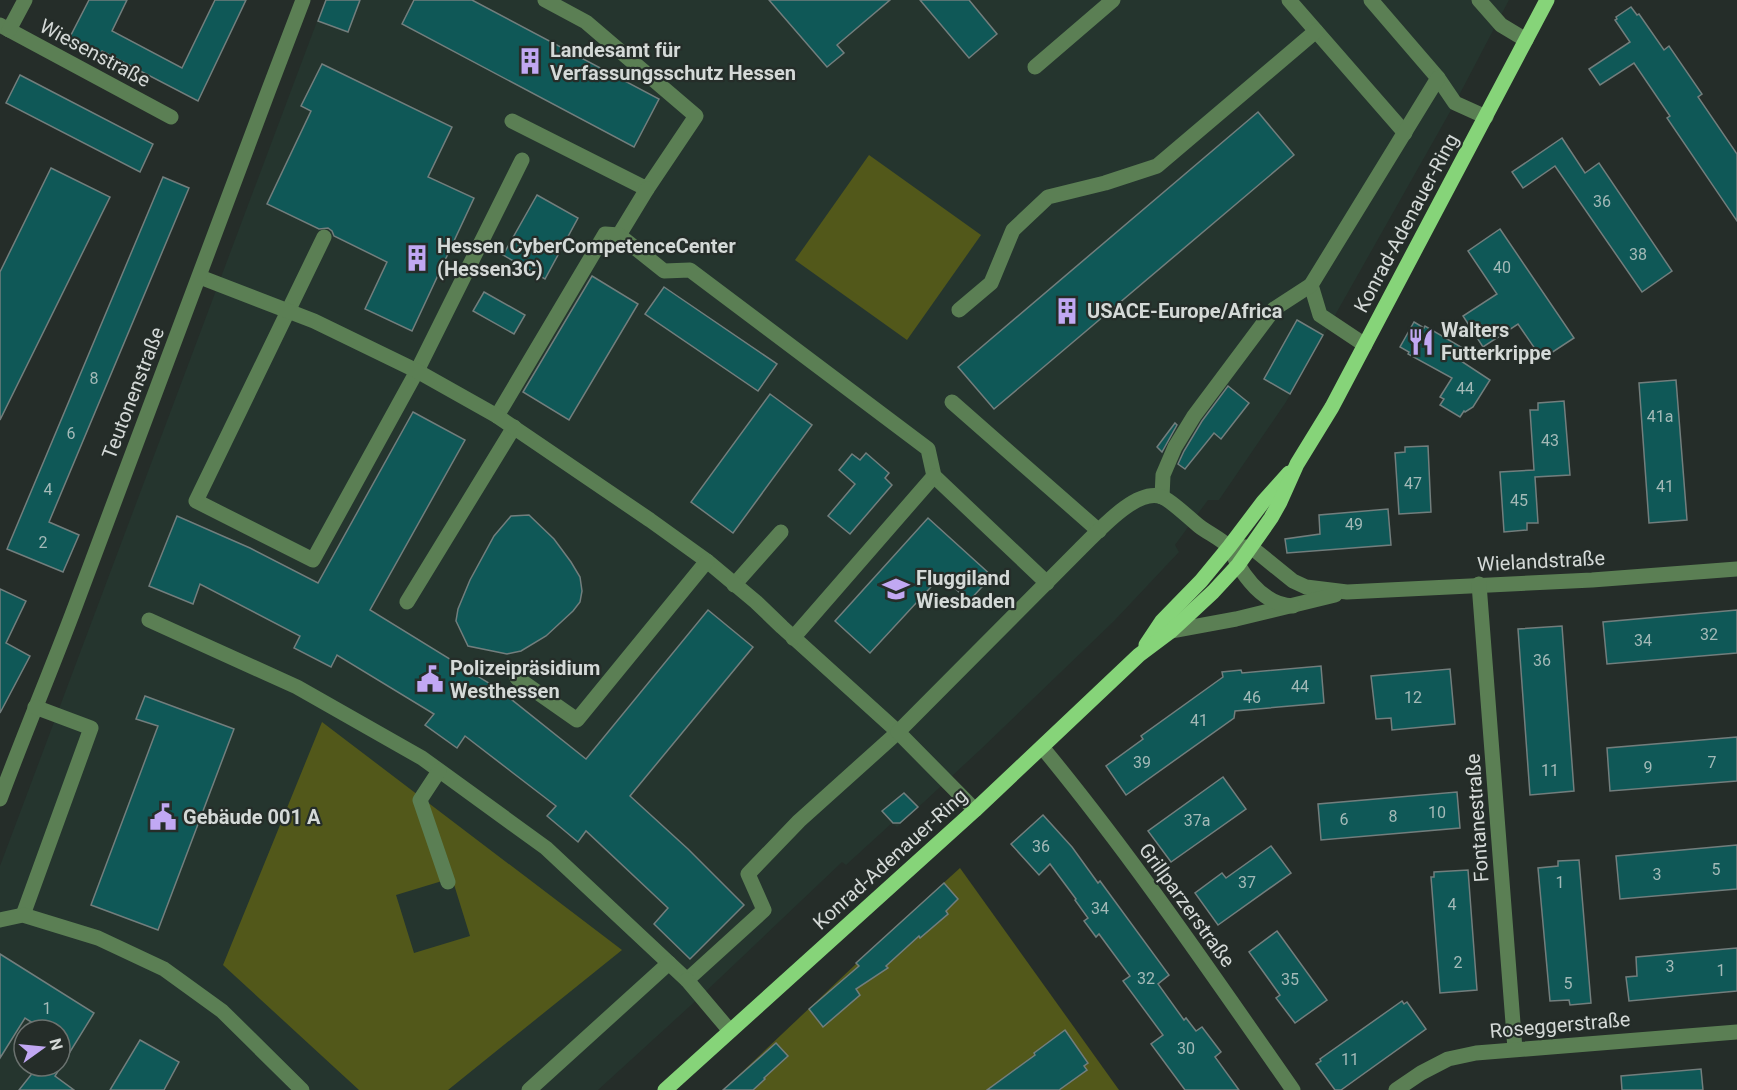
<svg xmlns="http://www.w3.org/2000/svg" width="1737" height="1090" viewBox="0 0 1737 1090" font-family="Roboto,sans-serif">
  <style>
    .built { fill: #25352e; fill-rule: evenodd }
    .green { fill: #52581a; fill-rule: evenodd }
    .building { fill: #0f5857; stroke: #727e7d; stroke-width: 1.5 }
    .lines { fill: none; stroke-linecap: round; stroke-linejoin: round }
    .minor { stroke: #5b7f54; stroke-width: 15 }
    .major { stroke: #86d479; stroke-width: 15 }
    .labels { text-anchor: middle; stroke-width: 4.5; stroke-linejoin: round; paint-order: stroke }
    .number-label { font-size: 16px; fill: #a3b9b7 }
    .poi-label { font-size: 20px; font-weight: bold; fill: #d4d9d7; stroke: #252d29; text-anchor: start }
    .street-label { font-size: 20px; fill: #d4d9d7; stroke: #252d29 }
  </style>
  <rect width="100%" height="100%" fill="#252d29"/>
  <path class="built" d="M325 0H1509L1455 103 1286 402 1219 500H1208L1175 545 1179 552 1114 621 980 750 897 827 892 823 846 865 842 862 701 996 598 1090H0V866ZM24 1030H60V1066H24Z"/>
  <g class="green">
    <polygon points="869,155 981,235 907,340 795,260"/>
    <path d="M322 722 622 950 448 1090H359L223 965ZM452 878 470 936 414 953 396 895Z"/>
    <polygon points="960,868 1119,1090 723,1090 895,927"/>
  </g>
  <g class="building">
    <polygon points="89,0 127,0 112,31 182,68 215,0 246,0 198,101 102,51 101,53 70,37"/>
    <polygon points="326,0 360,0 348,32 318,21"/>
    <polygon points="414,0 472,0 659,99 634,147 402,24"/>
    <polygon points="769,0 890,0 837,45 844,53 827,67"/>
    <polygon points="920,0 969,0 997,34 969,58"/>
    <polygon points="1631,7 1637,15 1639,14 1664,50 1669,46 1702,94 1698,97 1737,154 1737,221 1667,118 1670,116 1634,63 1600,85 1589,69 1630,42 1615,20 1617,19 1616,17"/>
    <polygon points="322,64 452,127 428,177 474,198 412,331 365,309 387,262 334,236 332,231 328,228 319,229 267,204 311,111 301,106"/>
    <polygon points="20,75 153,144 140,172 6,103"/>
    <polygon points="1258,112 1294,155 994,409 958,367"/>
    <polygon points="1562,138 1585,173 1599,163 1672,271 1642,292 1555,166 1523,188 1512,172"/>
    <polygon points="51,168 110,197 0,420 0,272"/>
    <polygon points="163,177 189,188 49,522 79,535 63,572 7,549"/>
    <polygon points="537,195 578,218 545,279 503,255"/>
    <polygon points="1500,229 1574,338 1542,359 1518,324 1483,347 1463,316 1497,294 1468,251"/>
    <polygon points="592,276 638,304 569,420 523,392"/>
    <polygon points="664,287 777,364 758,391 645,314"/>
    <polygon points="484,292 525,315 514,334 473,311"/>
    <polygon points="1297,320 1323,335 1290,394 1264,379"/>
    <polygon points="1414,322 1424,328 1425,326 1473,354 1461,361 1490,380 1473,407 1465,412 1464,411 1460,417 1440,405 1444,399 1440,397 1452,378 1408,354 1409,352 1400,347"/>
    <polygon points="1676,380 1687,520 1649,523 1639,383"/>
    <polygon points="1228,386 1249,403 1221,439 1214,433 1185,469 1178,464 1184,451 1202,421"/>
    <polygon points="770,394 812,425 733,533 691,502"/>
    <polygon points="1564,401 1570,475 1535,477 1538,523 1527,523 1527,530 1504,532 1500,472 1534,470 1530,410 1538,410 1538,403"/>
    <polygon points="413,412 465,440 370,610 497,688 586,759 708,610 753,647 630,796 688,849 744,905 690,959 654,924 668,908 586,831 578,842 547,816 556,806 465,736 457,748 425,725 434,714 337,655 331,667 294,648 300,636 200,584 193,604 149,586 177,516 250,548 318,583"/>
    <polygon points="1175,423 1177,425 1162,452 1157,447"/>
    <polygon points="1428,446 1431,512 1399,514 1395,453 1405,452 1405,447"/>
    <polygon points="866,453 889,473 885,478 892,485 850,534 828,516 855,484 839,470 852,454 860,460"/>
    <polygon points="1388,509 1391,545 1287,553 1285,539 1320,534 1319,515"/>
    <polygon points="529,515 554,539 571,562 580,577 582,591 580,602 573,611 546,636 521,651 507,654 468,646 456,621 458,609 470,580 494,536 511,516"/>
    <polygon points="928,518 992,576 969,601 941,576 870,653 835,621"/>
    <polygon points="0,589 26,601 6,643 30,656 0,713"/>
    <polygon points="1737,610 1737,653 1607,664 1603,622"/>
    <polygon points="1562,626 1574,791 1530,795 1518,629"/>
    <polygon points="1321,666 1324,703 1235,711 1234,718 1126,795 1106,766 1143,739 1141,736 1223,677 1222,672 1241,670 1242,673"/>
    <polygon points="1450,669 1455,724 1392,730 1391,718 1376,719 1371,676"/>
    <polygon points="145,696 234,729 158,930 91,905 158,726 136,719"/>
    <polygon points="1737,737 1737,781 1610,791 1607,748"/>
    <polygon points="1223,777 1246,809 1171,862 1148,831"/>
    <polygon points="1457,792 1460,828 1321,840 1318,804"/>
    <polygon points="904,793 918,807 900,823 893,823 882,811"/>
    <polygon points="1043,815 1072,847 1098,883 1100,881 1169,975 1158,984 1184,1020 1186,1018 1196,1031 1202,1027 1221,1052 1215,1057 1239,1090 1185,1090 1151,1044 1163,1035 1123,981 1130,976 1099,934 1096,937 1084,921 1088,918 1075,900 1076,899 1050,864 1039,875 1011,844"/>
    <polygon points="1737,845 1737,889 1620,899 1616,856"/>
    <polygon points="1271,846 1291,873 1218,925 1195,893 1222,873 1226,878"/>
    <polygon points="1579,860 1591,1003 1570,1005 1569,1000 1550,1001 1538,868 1558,866 1558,861"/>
    <polygon points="1468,870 1477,990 1440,993 1431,877 1434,877 1434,872"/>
    <polygon points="944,883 958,899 946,911 948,914 920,938 919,936 886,966 888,968 856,989 860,995 823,1027 809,1009 859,966 856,963"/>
    <polygon points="1277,931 1327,1000 1295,1023 1276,998 1280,995 1249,952"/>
    <polygon points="1737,948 1737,991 1629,1001 1626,977 1637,976 1636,957"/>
    <polygon points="0,954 94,1013 55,1076 74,1090 19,1090 38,1066 60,1066 60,1030 44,1030 25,1018 0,1058"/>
    <polygon points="1402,1001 1404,1004 1407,1002 1426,1029 1341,1090 1335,1090 1316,1064 1321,1061 1320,1059"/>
    <polygon points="1065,1030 1088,1063 1084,1066 1087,1070 1059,1090 987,1090 1035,1055 1034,1053"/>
    <polygon points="140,1040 179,1062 164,1090 110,1090"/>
    <polygon points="776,1043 788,1056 764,1078 765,1079 753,1090 723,1090"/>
    <polygon points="1701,1069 1703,1090 1622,1090 1621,1076"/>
  </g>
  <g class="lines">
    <g class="minor">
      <polyline points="1289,0 1405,133"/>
      <polyline points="1371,0 1438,78 1455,103 1486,117"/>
      <polyline points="1479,0 1501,25 1526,40"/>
      <polyline points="0,25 171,117"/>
      <polyline points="9,30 25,0"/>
      <polyline points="1035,67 1113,0"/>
      <polyline points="512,121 647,189 696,116 586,22 545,0"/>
      <polyline points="619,235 647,189"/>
      <polyline points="324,237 196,501 313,560 417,371 522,160"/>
      <polyline points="1311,285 1320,315 1365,345"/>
      <polyline points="959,310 991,283 1013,230 1048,197 1105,183 1157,166 1316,31"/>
      <polyline points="952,402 1099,531"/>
      <polyline points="497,416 605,234 619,235 664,271 690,270 928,449 934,476 1047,583"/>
      <polyline points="1162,497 1163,475 1175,447 1194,416 1274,309 1311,285 1438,78"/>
      <polyline points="1238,547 1251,547 1293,581 1306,587 1347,592 1592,580 1737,569"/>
      <polyline points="1479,584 1515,1049"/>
      <polyline points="734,585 781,532"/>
      <polyline points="407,602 514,427"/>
      <polyline points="149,620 297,687 422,758 546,848 687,980 764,910 748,874 799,821 898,732 782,627 756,602 707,561 650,520 497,416 417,371 314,321 200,277"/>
      <polyline points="1171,631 1236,619 1335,595"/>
      <polyline points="793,638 934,476"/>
      <polyline points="517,678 577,720 707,561"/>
      <path d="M1042 747C1132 856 1212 974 1293 1090"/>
      <polyline points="439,771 420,800 448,882"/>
      <path d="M0 799C25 731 54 664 79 596 154 397 227 198 303 0"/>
      <path d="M975 810 898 732 1080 549C1097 533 1136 487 1162 497 1172 501 1190 519 1199 526 1208 533 1221 539 1229 547 1232 552 1235 558 1237 563 1250 585 1268 605 1293 606"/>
      <polyline points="23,915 91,728 35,707"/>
      <polyline points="0,920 23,915 98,938 164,969 222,1011 302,1090"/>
      <polyline points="687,980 730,1031"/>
      <polyline points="529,1090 669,963"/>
      <polyline points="1396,1090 1421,1073 1448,1059 1476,1053 1737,1032"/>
    </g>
    <g class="major">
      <polyline points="1146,645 1162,621 1201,581 1229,547 1263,502 1289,473"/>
      <polyline points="665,1090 975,810 1139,655 1171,631 1213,592 1238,565 1271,518 1280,502 1297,464 1332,407 1547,0"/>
    </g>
  </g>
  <defs>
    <symbol id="building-bare" viewBox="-9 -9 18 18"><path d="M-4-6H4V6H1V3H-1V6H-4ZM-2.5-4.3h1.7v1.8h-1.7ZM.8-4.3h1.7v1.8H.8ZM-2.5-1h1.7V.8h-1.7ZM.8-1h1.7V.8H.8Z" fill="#c1a8f3" stroke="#252d29" stroke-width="2.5" paint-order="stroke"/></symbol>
    <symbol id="restaurant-bare" viewBox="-9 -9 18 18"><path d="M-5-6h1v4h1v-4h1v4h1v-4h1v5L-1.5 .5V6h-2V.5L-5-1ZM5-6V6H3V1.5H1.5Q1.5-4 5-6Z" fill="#c1a8f3" stroke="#252d29" stroke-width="2.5" paint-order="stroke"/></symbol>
    <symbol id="school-bare" viewBox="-9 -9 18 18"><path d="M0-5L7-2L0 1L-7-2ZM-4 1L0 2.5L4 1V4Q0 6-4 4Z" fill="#c1a8f3" stroke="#252d29" stroke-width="2.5" paint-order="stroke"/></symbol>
    <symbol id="civic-bare" viewBox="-9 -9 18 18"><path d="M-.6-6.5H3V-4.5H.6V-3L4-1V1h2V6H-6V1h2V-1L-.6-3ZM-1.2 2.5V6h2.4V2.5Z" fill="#c1a8f3" stroke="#252d29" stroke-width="2.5" paint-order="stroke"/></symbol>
  </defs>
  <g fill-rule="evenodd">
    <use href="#building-bare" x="511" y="42" width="38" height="38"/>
    <use href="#building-bare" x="398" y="239" width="38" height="38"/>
    <use href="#building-bare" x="1048" y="292" width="38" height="38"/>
    <use href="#restaurant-bare" x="1402" y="323" width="38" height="38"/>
    <use href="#school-bare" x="877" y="570" width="38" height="38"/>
    <use href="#civic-bare" x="411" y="660" width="38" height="38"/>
    <use href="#civic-bare" x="144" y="798" width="38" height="38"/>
  </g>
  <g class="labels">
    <g class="number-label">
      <text x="1602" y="207">36</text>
      <text x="1638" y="260">38</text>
      <text x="1502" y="273">40</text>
      <text x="94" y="384">8</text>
      <text x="1465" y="394">44</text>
      <text x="1660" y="422">41a</text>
      <text x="71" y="439">6</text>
      <text x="1550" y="446">43</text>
      <text x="1413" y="489">47</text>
      <text x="1665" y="492">41</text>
      <text x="48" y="495">4</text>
      <text x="1519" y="506">45</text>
      <text x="1354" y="530">49</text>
      <text x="43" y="548">2</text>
      <text x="1709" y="640">32</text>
      <text x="1643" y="646">34</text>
      <text x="1542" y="666">36</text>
      <text x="1300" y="692">44</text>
      <text x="1252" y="703">46</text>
      <text x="1413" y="703">12</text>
      <text x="1199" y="726">41</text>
      <text x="1142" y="768">39</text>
      <text x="1712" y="768">7</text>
      <text x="1648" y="773">9</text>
      <text x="1550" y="776">11</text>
      <text x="1437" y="818">10</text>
      <text x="1393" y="822">8</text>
      <text x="1344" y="825">6</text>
      <text x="1197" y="826">37a</text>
      <text x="1041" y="852">36</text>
      <text x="1716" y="875">5</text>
      <text x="1657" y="880">3</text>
      <text x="1247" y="888">37</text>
      <text x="1560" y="888">1</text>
      <text x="1452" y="910">4</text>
      <text x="1100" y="914">34</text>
      <text x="1458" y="968">2</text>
      <text x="1670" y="972">3</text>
      <text x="1721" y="976">1</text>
      <text x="1146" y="984">32</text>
      <text x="1290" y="985">35</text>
      <text x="1568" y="989">5</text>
      <text x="47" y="1014">1</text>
      <text x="1186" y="1054">30</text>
      <text x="1350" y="1065">11</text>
    </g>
    <g class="poi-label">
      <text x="550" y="57">Landesamt für<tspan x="550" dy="23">Verfassungsschutz Hessen</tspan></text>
      <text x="437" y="253">Hessen CyberCompetenceCenter<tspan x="437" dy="23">(Hessen3C)</tspan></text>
      <text x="1087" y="318">USACE-Europe/Africa</text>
      <text x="1441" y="337">Walters<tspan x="1441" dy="23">Futterkrippe</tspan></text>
      <text x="916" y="585">Fluggiland<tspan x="916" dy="23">Wiesbaden</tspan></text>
      <text x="450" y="675">Polizeipräsidium<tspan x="450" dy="23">Westhessen</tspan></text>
      <text x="183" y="824">Gebäude 001 A</text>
    </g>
    <g class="street-label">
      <text transform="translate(95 53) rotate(28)" y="7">Wiesenstraße</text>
      <text transform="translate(1406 223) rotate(-62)" y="7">Konrad-Adenauer-Ring</text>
      <text transform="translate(133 393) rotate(-69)" y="7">Teutonenstraße</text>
      <text transform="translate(1541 561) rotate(-3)" y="7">Wielandstraße</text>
      <text transform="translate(1477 818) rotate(-94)" y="7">Fontanestraße</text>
      <text transform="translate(890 859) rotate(-42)" y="7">Konrad-Adenauer-Ring</text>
      <text transform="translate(1187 905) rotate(54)" y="7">Grillparzerstraße</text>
      <text transform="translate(1560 1025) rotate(-5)" y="7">Roseggerstraße</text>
    </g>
  </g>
  <g transform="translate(42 1048) rotate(75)"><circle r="28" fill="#252d29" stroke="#6b726f" stroke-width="1.5"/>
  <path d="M0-4.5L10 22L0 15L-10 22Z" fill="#c1a8f3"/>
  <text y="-9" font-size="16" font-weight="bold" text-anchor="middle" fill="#d4d9d7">N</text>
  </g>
</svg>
